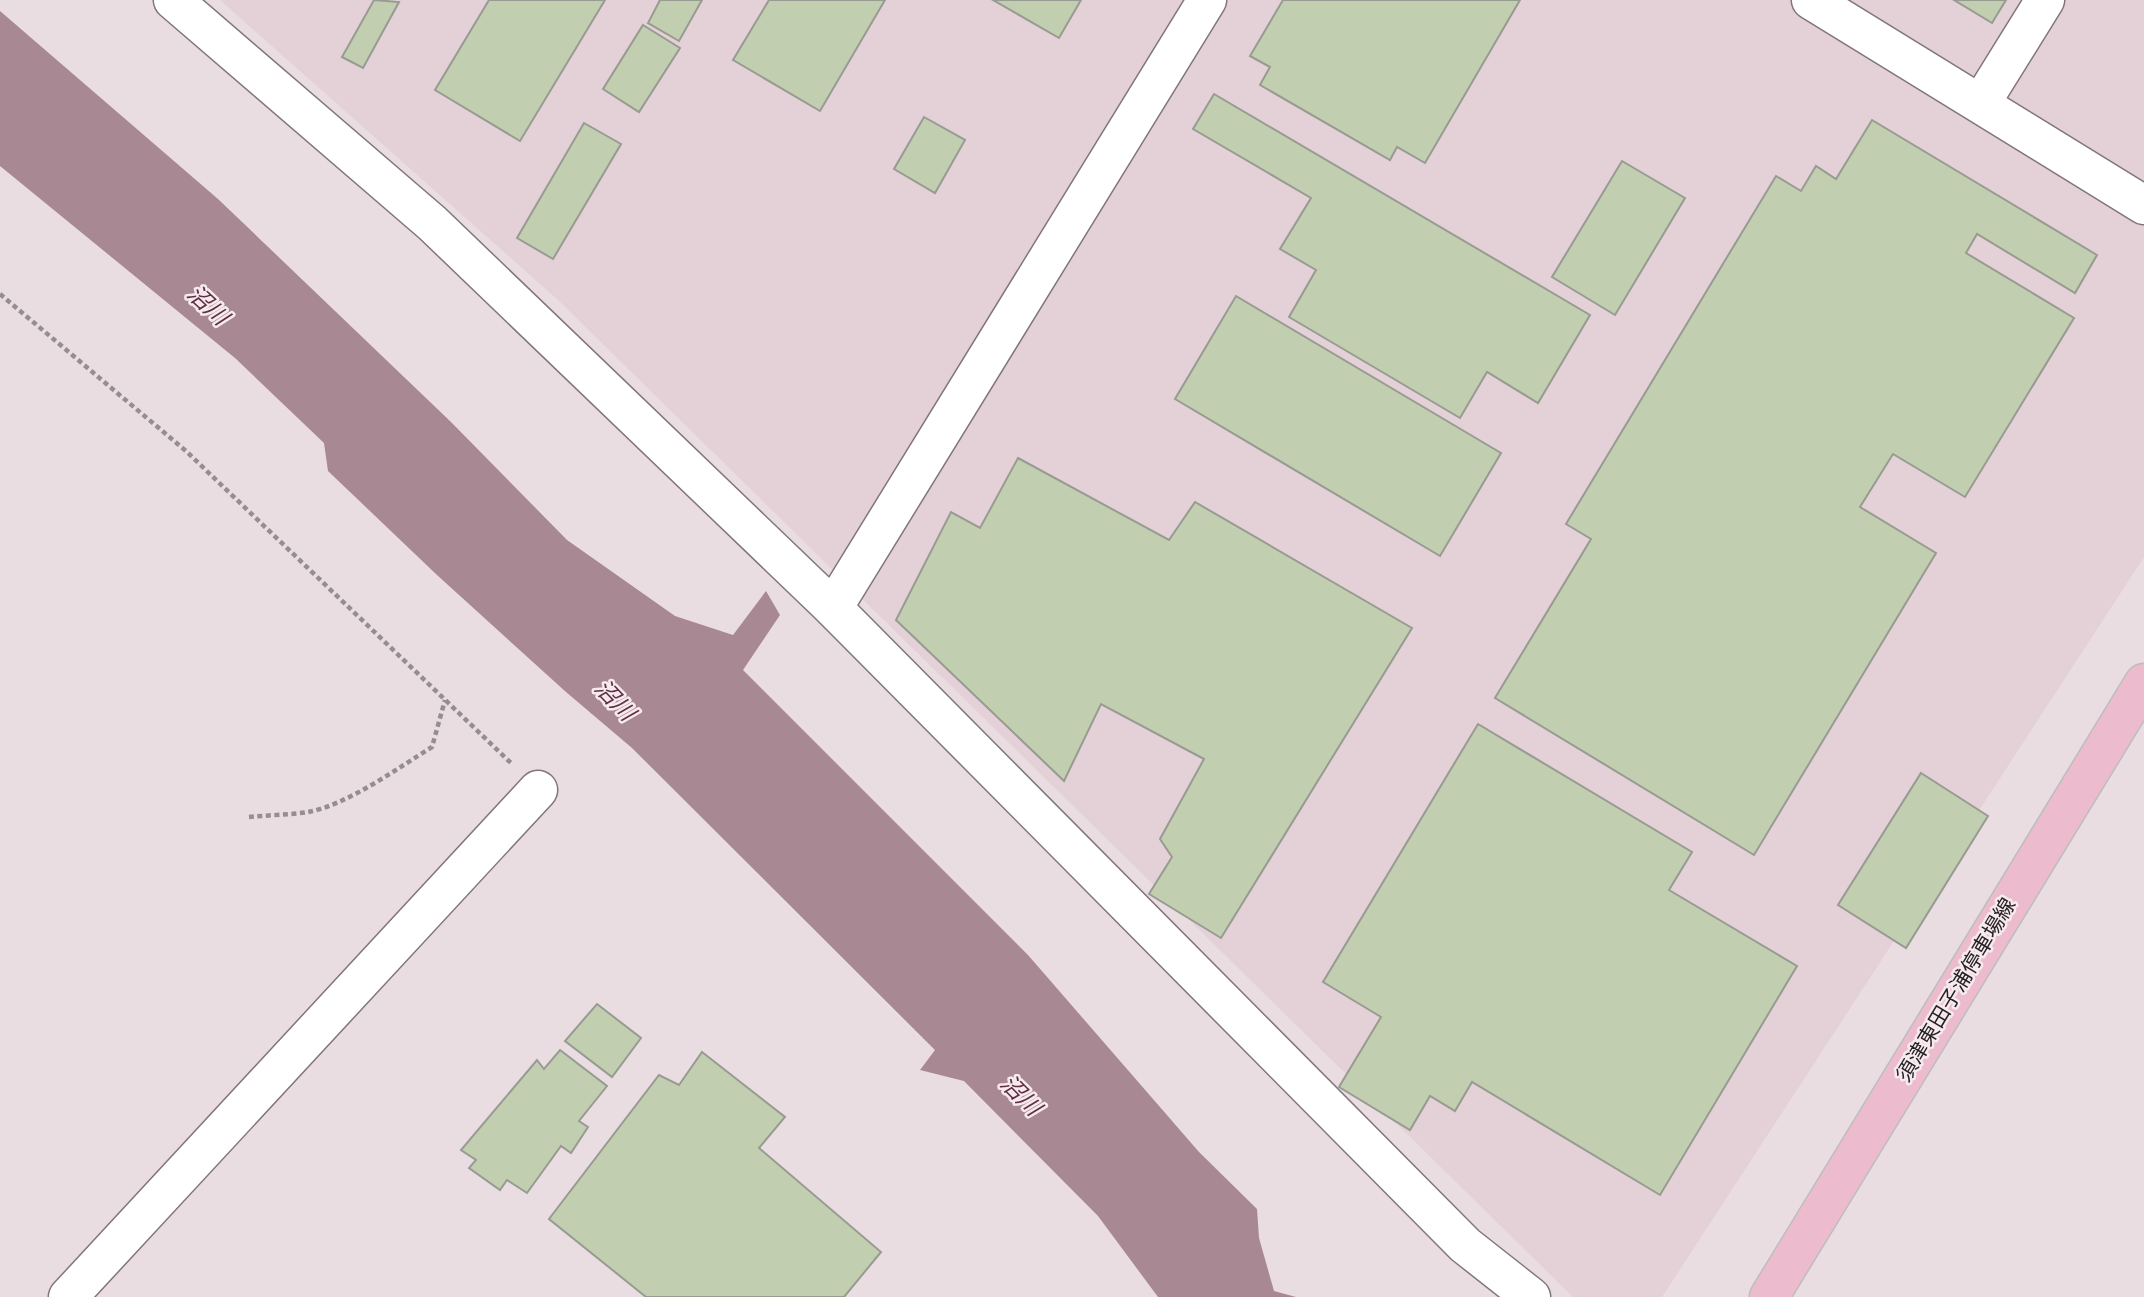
<svg xmlns="http://www.w3.org/2000/svg" width="2144" height="1297" viewBox="0 0 2144 1297" font-family="Ubuntu,'Noto Sans JP',sans-serif">
  <style>
    .built { fill: #e4d0d7 }
    .water { fill: #a88893 }
    .building { fill: #c2ceb0; stroke: #979b91; stroke-width: 2 }
    .lines { fill: none; stroke-linecap: round; stroke-linejoin: round }
    .minor-casing { stroke: #81767a; stroke-width: 41 }
    .major-casing { stroke: #bebdbd; stroke-width: 41 }
    .path { stroke: #968d90; stroke-width: 4.5; stroke-dasharray: 5 3.5; stroke-linecap: butt }
    .minor { stroke: #fff; stroke-width: 38 }
    .major { stroke: #ecbbce; stroke-width: 38 }
    .labels { text-anchor: middle; stroke-width: 5; stroke-linejoin: round; paint-order: stroke }
    .street-label { font-size: 21px; fill: #262223; stroke: #f6eaee }
    .water-label { font-size: 23px; font-style: italic; fill: #5f3043; stroke: #f6eaee }
  </style>
  <rect width="100%" height="100%" fill="#e9dde1"/>
  <polygon class="built" points="220,0 2144,0 2144,557 1662,1297 1573,1297 557,299"/>
  <polygon class="water" points="0,11 218,199 451,422 567,540 675,616 733,635 766,591 780,615 743,670 1028,955 1199,1152 1257,1209 1259,1238 1274,1291 1296,1297 1158,1297 1098,1216 964,1081 920,1070 935,1050 632,748 566,692 437,575 328,471 324,443 235,358 0,166"/>
  <g class="building">
    <polygon points="374,0 399,2 363,68 342,57"/>
    <polygon points="489,0 605,0 520,141 435,90"/>
    <polygon points="660,0 702,0 679,41 648,23"/>
    <polygon points="769,0 885,0 820,111 733,60"/>
    <polygon points="993,0 1081,0 1059,38"/>
    <polygon points="1283,0 1520,0 1425,163 1397,147 1390,160 1260,85 1270,67 1250,56"/>
    <polygon points="1954,0 2006,0 1992,23"/>
    <polygon points="643,25 680,48 639,112 603,89"/>
    <polygon points="1214,94 1590,315 1538,403 1487,372 1460,418 1289,317 1316,270 1280,249 1311,198 1193,129"/>
    <polygon points="924,117 965,140 935,193 894,169"/>
    <polygon points="1872,120 2097,255 2075,293 1977,234 1966,253 2074,318 1965,497 1893,454 1860,507 1936,553 1754,855 1495,698 1591,539 1566,524 1776,176 1801,191 1816,166 1836,179"/>
    <polygon points="584,123 621,144 553,259 517,238"/>
    <polygon points="1622,161 1685,198 1615,315 1552,277"/>
    <polygon points="1236,296 1501,453 1440,556 1175,399"/>
    <polygon points="1018,458 1169,540 1195,502 1412,628 1221,938 1149,894 1172,857 1160,839 1204,759 1101,704 1064,781 896,620 951,512 980,528"/>
    <polygon points="1478,724 1692,852 1669,890 1797,966 1660,1195 1472,1082 1455,1111 1430,1096 1410,1130 1339,1087 1381,1017 1323,982"/>
    <polygon points="1921,773 1988,816 1906,948 1838,905"/>
    <polygon points="597,1004 641,1038 612,1077 565,1041"/>
    <polygon points="560,1050 607,1086 579,1121 588,1127 571,1153 561,1146 527,1193 507,1180 500,1190 469,1168 476,1160 461,1150 537,1060 544,1069"/>
    <polygon points="702,1052 785,1117 759,1148 881,1252 844,1297 646,1297 549,1219 659,1075 679,1085"/>
  </g>
  <g class="lines">
    <defs>
      <g id="minor">
        <polyline points="173,0 432,223 833,608 1465,1245 1531,1297"/>
        <polyline points="1811,0 2144,205"/>
        <polyline points="1981,103 2045,0"/>
        <polyline points="833,608 1207,0"/>
        <polyline points="68,1297 538,790"/>
      </g>
      <polyline id="major" points="1769,1297 2144,683"/>
    </defs>
    <use href="#minor" class="minor-casing"/>
    <use href="#major" class="major-casing"/>
    <g class="path">
      <polyline points="0,294 186,451 513,765"/>
      <path d="M249 817C268 815 289 815 308 812 347 805 398 768 432 747L445 700"/>
    </g>
    <use href="#minor" class="minor"/>
    <use href="#major" class="major"/>
  </g>
  <g class="labels">
    <g class="street-label">
      <text transform="translate(1956 990) rotate(-59)" y="7">須津東田子浦停車場線</text>
    </g>
    <g class="water-label">
      <text transform="translate(208 305) rotate(43)" y="8">沼川</text>
      <text transform="translate(615 700) rotate(46)" y="8">沼川</text>
      <text transform="translate(1021 1095) rotate(45)" y="8">沼川</text>
    </g>
  </g>
</svg>
